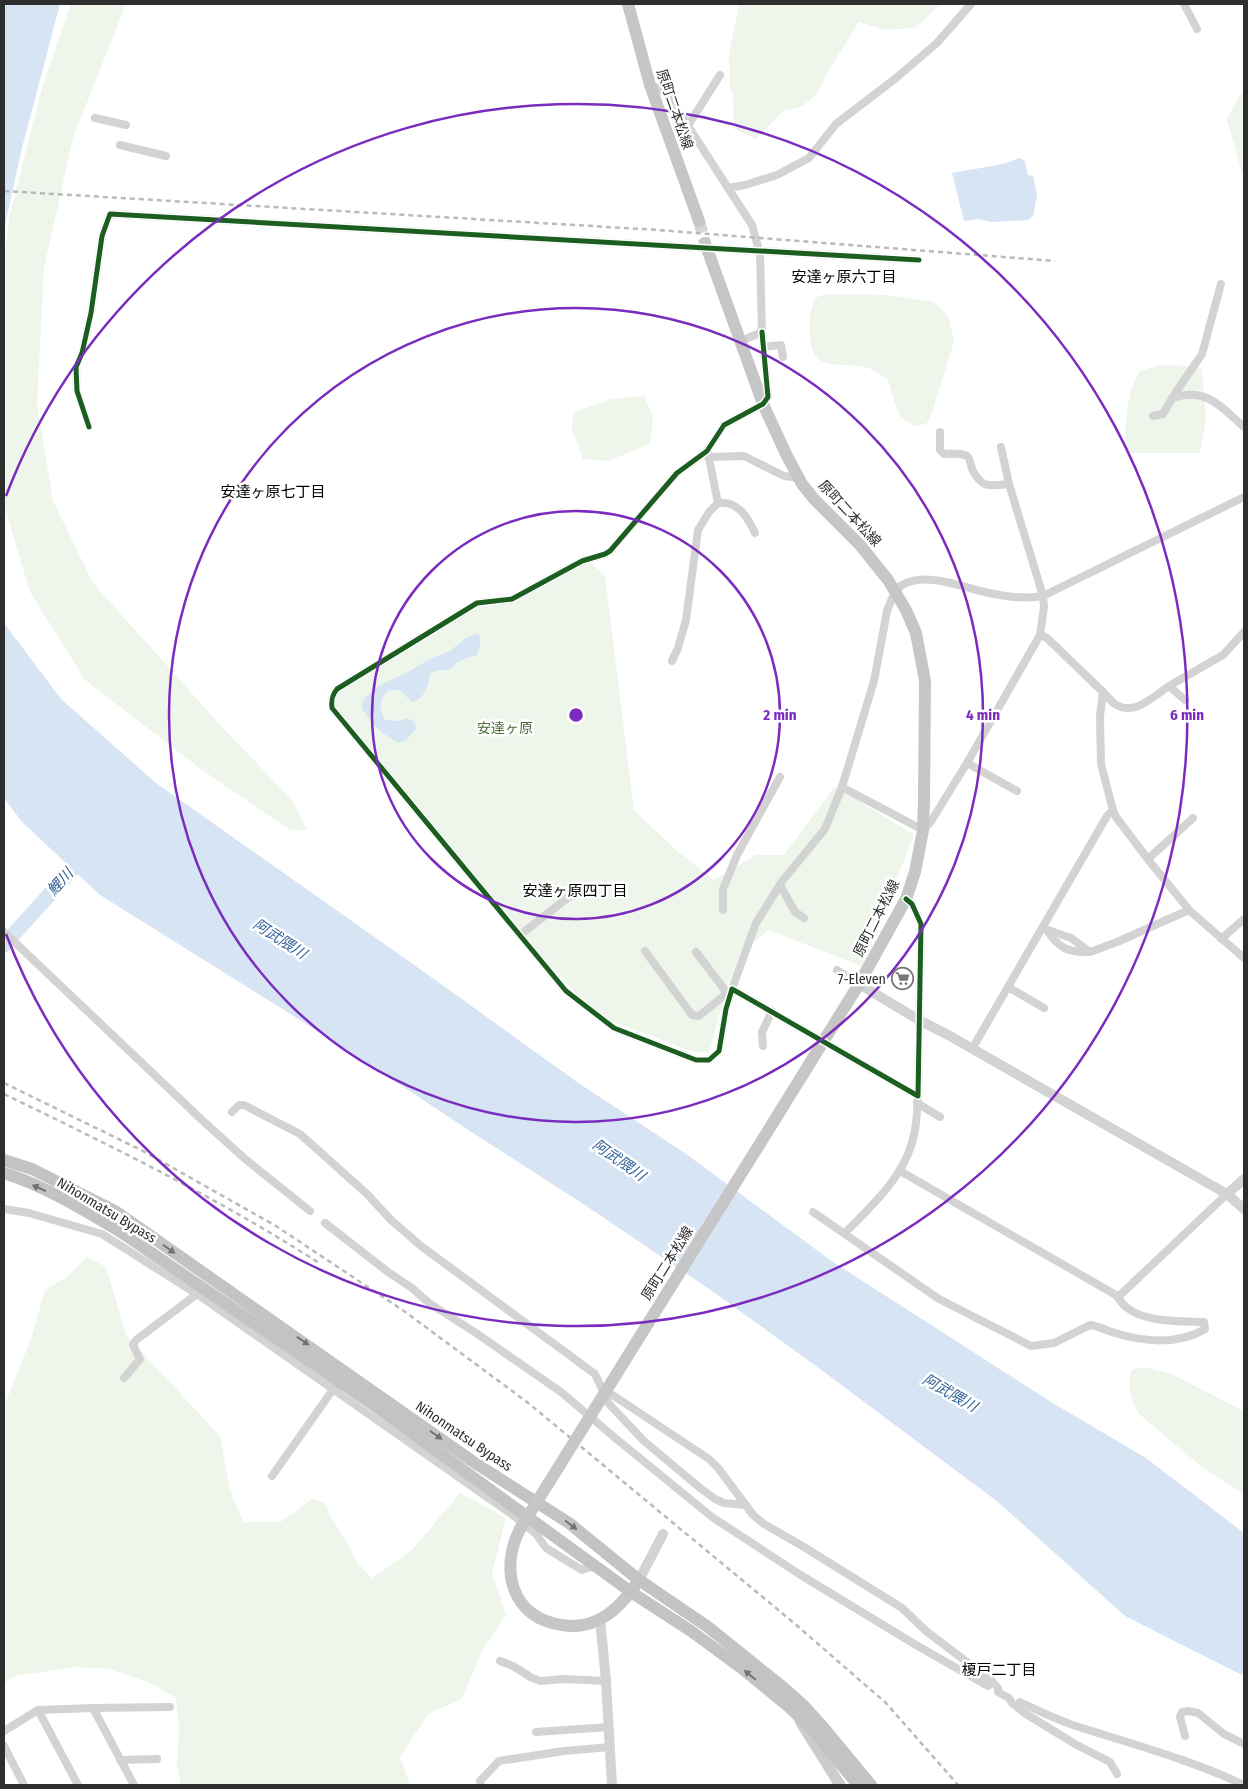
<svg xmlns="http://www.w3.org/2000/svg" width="1248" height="1789" viewBox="0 0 1248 1789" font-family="'Fira Sans Condensed','Noto Sans JP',sans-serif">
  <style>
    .green { fill: #eef5eb }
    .water { fill: #d6e4f4 }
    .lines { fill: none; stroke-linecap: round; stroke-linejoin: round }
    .river { stroke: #d6e4f4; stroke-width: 15 }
    .primary-tunnel { stroke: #d5d5d5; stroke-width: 12; stroke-dasharray: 12 6; stroke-linecap: butt }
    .minor { stroke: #d3d3d3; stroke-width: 8 }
    .tertiary { stroke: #d3d3d3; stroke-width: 10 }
    .secondary { stroke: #ccc; stroke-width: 11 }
    .primary { stroke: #c6c6c6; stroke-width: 12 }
    .trunk { stroke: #c3c3c3; stroke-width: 12 }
    .rail { stroke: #bababa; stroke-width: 2.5; stroke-dasharray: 5 4; stroke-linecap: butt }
    .primary-bridge { stroke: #c6c6c6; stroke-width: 12 }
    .cycleway-casing { stroke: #fff; stroke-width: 8 }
    .cycleway { stroke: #1b5e20; stroke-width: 5 }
    .oneway { fill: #717171 }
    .ring { fill: none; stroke: #7b2cbf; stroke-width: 2.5 }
    .labels { text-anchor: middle; stroke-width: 5; stroke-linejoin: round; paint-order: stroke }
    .street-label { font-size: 14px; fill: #2e2e2e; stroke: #fff }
    .park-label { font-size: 14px; fill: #496e37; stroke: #fff }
    .poi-label { font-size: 14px; fill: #2e2e2e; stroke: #fff; text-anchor: end }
    .neighbourhood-label { font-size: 15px; fill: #000; stroke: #fff }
    .water-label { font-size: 15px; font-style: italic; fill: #346398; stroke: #fff }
    .centre { fill: #7b2cbf; stroke: #fff; stroke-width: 2.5 }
    .ring-label { font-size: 15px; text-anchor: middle; font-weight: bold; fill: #7b2cbf; stroke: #fff; stroke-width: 5; stroke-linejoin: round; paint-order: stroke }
  </style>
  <rect width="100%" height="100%" fill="#fff"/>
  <g class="green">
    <polygon points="71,4 126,4 73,138 44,268 37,404 53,501 93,583 222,727 293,801 307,830 290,830 202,770 85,680 30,592 4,504 4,262 9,218 42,88"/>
    <polygon points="739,4 941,4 915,28 885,30 859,22 829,70 817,94 801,107 783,111 756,139 734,129 733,94 730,87 729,53"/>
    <polygon points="1244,94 1244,181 1227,119 1240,95"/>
    <path d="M825 294 886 295 934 302 948 316 954 341 931 416 926 424 915 426 901 417 894 401 888 380C882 376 875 370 868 368 840 360 811 376 810 333 809 320 810 310 815 298Z"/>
    <path d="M1160 365 1184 366 1202 369 1206 419 1200 453H1128L1125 448C1126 420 1126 395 1140 371Z"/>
    <polygon points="644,396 653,416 650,444 608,461 583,459 572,429 573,413 611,399"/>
    <polygon points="589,562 605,576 634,810 676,850 714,880 756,855 784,855 835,786 914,835 862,966 768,930 740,955 727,987 709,1053 691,1051 611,1021 575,992 537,951 336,709 334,697 337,693 476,607 482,605 508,604"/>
    <polygon points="87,1257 106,1267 126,1335 220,1436 230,1490 243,1522 280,1522 312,1499 325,1503 330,1516 344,1537 356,1561 372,1578 412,1550 460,1493 506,1518 492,1573 506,1615 482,1651 462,1699 428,1714 400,1757 410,1785 181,1785 177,1766 179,1725 176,1698 150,1683 110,1669 75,1667 15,1676 4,1683 4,1401 6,1401 32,1336 45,1290 68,1276"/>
    <path d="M1143 1367 1171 1374 1244 1411V1494L1203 1468 1139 1414C1131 1401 1126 1385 1132 1370Z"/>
  </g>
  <g class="water">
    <polygon points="4,4 60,4 22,148 4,230"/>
    <polygon points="1020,158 1025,161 1028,175 1033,176 1037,195 1033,216 1029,220 991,222 977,219 964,221 952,173 1003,164"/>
    <polygon points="4,623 61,699 156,783 434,979 577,1082 686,1154 833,1262 1051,1402 1146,1458 1244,1533 1244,1676 1125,1616 998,1502 812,1363 712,1291 582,1203 476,1135 340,1045 100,895 22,822 4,798"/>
    <path d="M475 634H479C481 642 481 649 476 656 466 657 456 661 451 669L435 671 430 674C428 686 425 699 412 702L400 690H389C378 701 379 707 385 720L398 721 407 718 414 722 417 728 405 741 399 743C383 735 371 724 362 708L363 700 378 686 408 672 430 659 450 651 466 638Z"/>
  </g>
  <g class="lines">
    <polyline class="river" points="4,945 85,855"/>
    <polyline class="primary-tunnel" points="699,221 705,243"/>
    <g class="minor">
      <polyline points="1184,4 1197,29"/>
      <polyline points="650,85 659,88 668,95 752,225 760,254 762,332 741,341"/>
      <polyline points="95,118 126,125"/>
      <polyline points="689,124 720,75"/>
      <polyline points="120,145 166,156"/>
      <polyline points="728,188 745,185 777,175 809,158 836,124 896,78 937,43 971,4"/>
      <path d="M762 332 768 397 763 404 724 425 707 451 677 473 610 551 605 554 582 561 512 599 477 603 337 689C332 695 331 700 332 708L566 991 614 1028 696 1060H709L719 1051 726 1009 732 989 918 1096 921 924 912 904 906 899"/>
      <polyline points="763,347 781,345 783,357"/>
      <path d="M1172 398C1207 387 1220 406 1244 427"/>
      <polyline points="1153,416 1163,414 1176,392 1202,354 1221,284"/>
      <polyline points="89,427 77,391 76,367 82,353 91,313 102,236 110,214 919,260"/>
      <path d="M940 432V450L944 454C951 454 962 452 968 457 970 460 971 465 972 469 982 489 989 486 1009 484"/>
      <polyline points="708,453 718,503"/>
      <polyline points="708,457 744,456 784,476 799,478"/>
      <polyline points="1040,635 1047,638 1103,692 1100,716 1101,764 1113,810 1116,817 1150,862 1190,911 1244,958"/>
      <path d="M672 661 678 648 686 620 698 530 709 512 718 503C738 500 748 518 755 533"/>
      <polyline points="1169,686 1223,655 1244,632"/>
      <path d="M1103 692C1107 696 1111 701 1115 704 1134 717 1154 696 1169 686L1185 700"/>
      <polyline points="967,763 1017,791"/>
      <polyline points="842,787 923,830 930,823 967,763 1040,635 1044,607 1043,596 1009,484 1001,447"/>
      <polyline points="1148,859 1193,818"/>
      <polyline points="780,885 795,912 804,918"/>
      <polyline points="723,910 723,889 737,855 780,777"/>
      <polyline points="1042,928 1071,938 1090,952 1117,942 1189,910"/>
      <path d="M1047 930C1058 948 1069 953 1090 952"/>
      <polyline points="4,932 202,1120 244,1158 310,1211"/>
      <polyline points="520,935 570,896"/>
      <polyline points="1221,939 1244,919"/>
      <path d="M645 951 692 1015 699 1016 732 989 756 923 783 880 825 829 842 787 874 681 887 611C890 603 894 590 902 585 928 571 963 588 989 593 1007 597 1025 599 1043 596L1244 497"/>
      <polyline points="696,952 727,993"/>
      <polyline points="837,970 859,984"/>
      <polyline points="1008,987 1044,1008"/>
      <polyline points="763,1046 762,1032 772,1011"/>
      <polyline points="972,1049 1107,816 1113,810"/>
      <polyline points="917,1103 940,1117"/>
      <polyline points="232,1112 239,1105 244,1105 300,1134 367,1194 391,1220 421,1246 595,1374 609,1404 644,1441 700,1488 715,1499 724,1503 746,1505"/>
      <polyline points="4,1209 29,1213 102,1234 197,1294 514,1516 536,1534 546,1548 582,1570 595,1566"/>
      <path d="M813 1212 939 1299 1031 1346 1054 1343 1090 1325C1099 1326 1107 1331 1115 1333 1144 1342 1179 1345 1205 1329L1204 1322C1181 1321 1145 1323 1126 1307 1122 1304 1119 1299 1116 1295L900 1171"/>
      <polyline points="325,1223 388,1272 412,1288 429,1303 476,1333 561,1392 614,1437 712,1517 799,1574 916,1645 988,1686"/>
      <path d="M845 1233C874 1203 908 1174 915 1130 917 1119 917 1107 918 1096"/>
      <polyline points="1118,1297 1227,1194"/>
      <polyline points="124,1378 140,1359 133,1345 136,1340 197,1294"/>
      <polyline points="605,1390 709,1459 719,1469 753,1515 764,1524 804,1547 902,1608 926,1631 992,1681 998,1688 998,1692 1009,1698 1012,1703 1026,1714 1075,1744 1110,1762 1117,1774"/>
      <polyline points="272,1476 334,1388"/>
      <polyline points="500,1661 513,1666 532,1678 541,1681 564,1679 606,1681"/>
      <path d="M1020 1702C1037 1710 1055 1719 1073 1725 1131 1744 1189 1759 1244 1785"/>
      <polyline points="93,1708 170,1707"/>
      <polyline points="38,1710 78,1785"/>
      <polyline points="4,1731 38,1710 93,1708 134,1785"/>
      <polyline points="536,1732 609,1727"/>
      <polyline points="1185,1736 1180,1717 1182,1712 1188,1711 1198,1713 1224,1734 1244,1744"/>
      <polyline points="4,1746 24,1785"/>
      <polyline points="120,1760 157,1759"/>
      <polyline points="481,1785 480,1781 499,1761 564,1751 610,1747"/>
    </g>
    <g class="tertiary">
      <polyline points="859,984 919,1020 950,1036 1227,1194 1244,1209"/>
      <polyline points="1227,1194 1244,1179"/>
      <polyline points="639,1580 663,1534"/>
      <polyline points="600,1619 606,1681 612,1785"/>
    </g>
    <polyline class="secondary" points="800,1721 840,1785"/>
    <g class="primary">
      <polyline points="628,4 650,85 699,221"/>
      <polyline points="705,243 763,404 786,454 802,484 814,499 860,545 888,580 906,610 916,633 925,681 924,800 923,830 915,872 906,899 859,984 774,1121"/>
      <path d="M520 1529C499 1569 512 1619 562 1625 574 1627 585 1626 596 1621 615 1613 628 1596 639 1580"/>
    </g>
    <g class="trunk">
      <polyline points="4,1160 32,1169 115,1211 472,1461 569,1523 639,1580 708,1627 784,1688 804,1706 823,1727 871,1785"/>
      <path d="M4 1173C45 1186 84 1210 121 1232L368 1401 631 1592 691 1631 744 1670 788 1706 811 1728 858 1785"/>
    </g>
    <g class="rail">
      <polyline points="4,191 658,230 1055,261"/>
      <polyline points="4,1083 143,1151 276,1226 404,1311 527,1402 794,1623 886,1703 958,1785"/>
      <path d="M4 1094C111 1146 218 1198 319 1263"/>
    </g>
    <polyline class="primary-bridge" points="520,1529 774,1121"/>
    <defs>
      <g id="cycleway">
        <path d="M762 332 768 397 763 404 724 425 707 451 677 473 610 551 605 554 582 561 512 599 477 603 337 689C332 695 331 700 332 708L566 991 614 1028 696 1060H709L719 1051 726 1009 732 989 918 1096 921 924 912 904 906 899"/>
        <polyline points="89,427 77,391 76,367 82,353 91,313 102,236 110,214 919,260"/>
      </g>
    </defs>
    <use href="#cycleway" class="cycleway-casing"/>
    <use href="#cycleway" class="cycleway"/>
  </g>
  <defs><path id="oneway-solid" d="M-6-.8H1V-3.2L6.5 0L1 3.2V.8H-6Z" transform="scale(1.25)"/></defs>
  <g class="oneway">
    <use href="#oneway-solid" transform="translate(39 1188) rotate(-156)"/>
    <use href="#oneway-solid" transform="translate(169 1249) rotate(35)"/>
    <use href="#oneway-solid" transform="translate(303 1341) rotate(34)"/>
    <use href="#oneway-solid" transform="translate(436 1435) rotate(35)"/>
    <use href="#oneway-solid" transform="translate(571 1525) rotate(37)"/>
    <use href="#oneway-solid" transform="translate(750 1675) rotate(-141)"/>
  </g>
  <g class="ring">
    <circle cx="576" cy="715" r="204"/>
    <circle cx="576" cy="715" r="407"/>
    <path d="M6 496A611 611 0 1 1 6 934"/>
  </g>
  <defs>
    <symbol id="supermarket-ring" viewBox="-11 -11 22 22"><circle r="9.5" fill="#fff" stroke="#777" stroke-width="1.5"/><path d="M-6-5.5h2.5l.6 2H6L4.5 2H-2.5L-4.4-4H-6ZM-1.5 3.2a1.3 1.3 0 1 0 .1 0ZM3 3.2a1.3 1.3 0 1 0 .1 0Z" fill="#777"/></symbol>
  </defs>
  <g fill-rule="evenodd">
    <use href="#supermarket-ring" x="890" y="966" width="25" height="25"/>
  </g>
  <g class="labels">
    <g class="street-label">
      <text transform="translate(675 109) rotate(71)" y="5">原町二本松線</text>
      <text transform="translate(850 513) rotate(47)" y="5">原町二本松線</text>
      <text transform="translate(876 918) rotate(-63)" y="5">原町二本松線</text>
      <text transform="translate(107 1210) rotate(31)" y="5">Nihonmatsu Bypass</text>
      <text transform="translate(667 1263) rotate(-58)" y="5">原町二本松線</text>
      <text transform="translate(464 1436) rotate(34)" y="5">Nihonmatsu Bypass</text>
    </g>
    <g class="park-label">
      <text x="505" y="733">安達ヶ原</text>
    </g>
    <g class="poi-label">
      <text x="886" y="984">7-Eleven</text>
    </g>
    <g class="neighbourhood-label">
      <text x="844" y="282">安達ヶ原六丁目</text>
      <text x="273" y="497">安達ヶ原七丁目</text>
      <text x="575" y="896">安達ヶ原四丁目</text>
      <text x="999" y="1675">榎戸二丁目</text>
    </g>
    <g class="water-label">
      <text transform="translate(60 882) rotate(-48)" y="5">鯉川</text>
      <text transform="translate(280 939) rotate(33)" y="5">阿武隈川</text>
      <text transform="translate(619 1160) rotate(35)" y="5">阿武隈川</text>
      <text transform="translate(950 1393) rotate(30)" y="5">阿武隈川</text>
    </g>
  </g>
  <circle cx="576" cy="715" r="8" class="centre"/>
  <g class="ring-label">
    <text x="780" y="720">2 min</text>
    <text x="983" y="720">4 min</text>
    <text x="1187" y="720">6 min</text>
  </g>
  <rect width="1248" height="1789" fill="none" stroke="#2e2e2e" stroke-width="10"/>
</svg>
